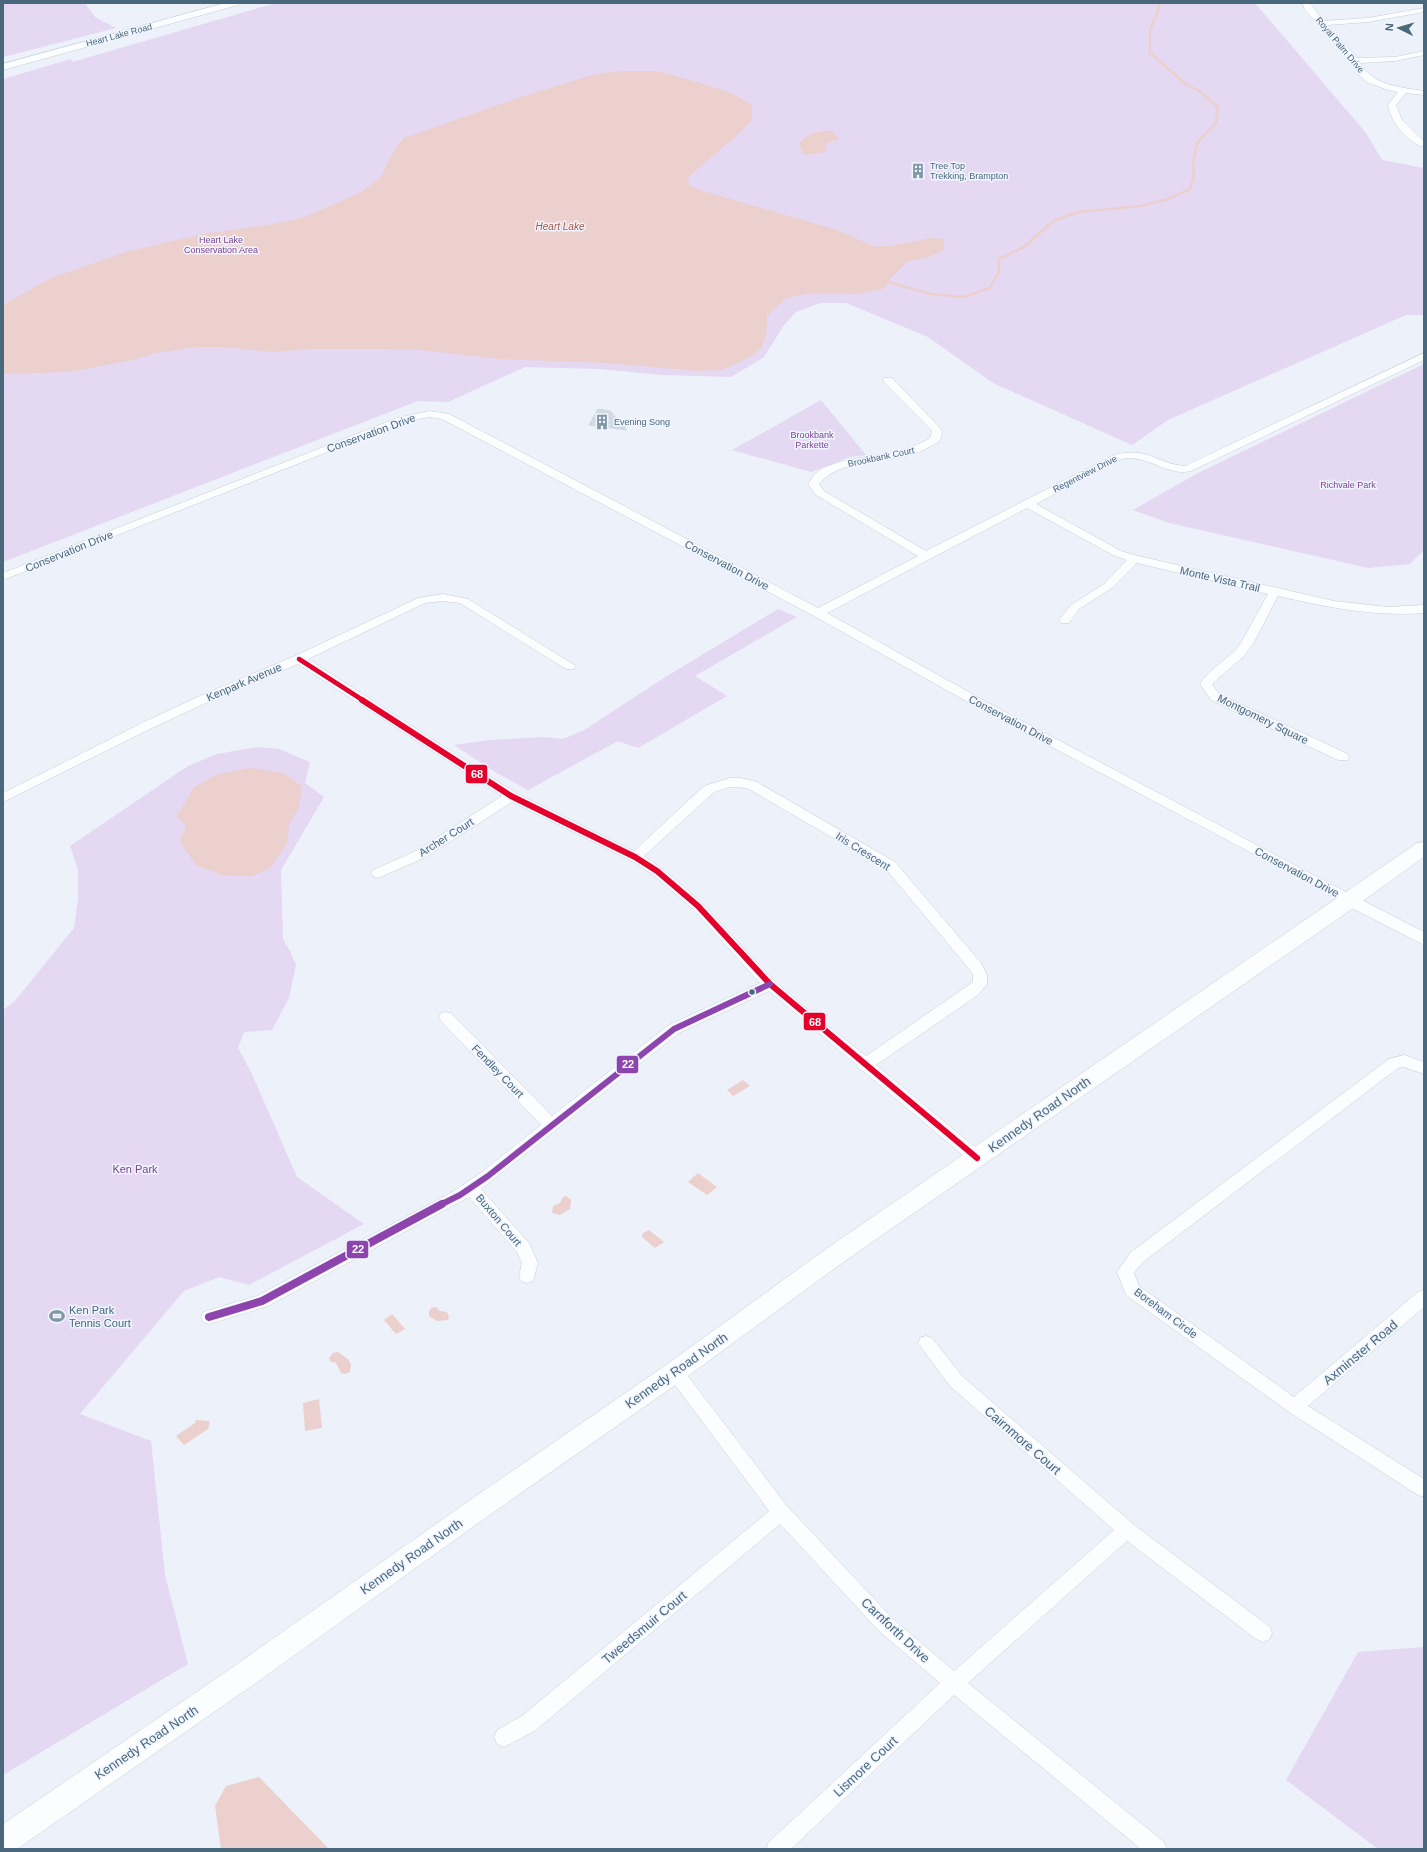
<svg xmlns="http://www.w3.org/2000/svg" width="1427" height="1852" viewBox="0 0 1427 1852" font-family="Helvetica,sans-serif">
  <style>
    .green { fill: #e5d8f3 }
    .water { fill: #ebd0cd }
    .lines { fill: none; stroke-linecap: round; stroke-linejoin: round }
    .stream { stroke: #ebd0cd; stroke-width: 2.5 }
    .building { fill: #d1dbe4; stroke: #ced9e2 }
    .minor-casing { stroke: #c8cfd6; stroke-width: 1 }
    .tertiary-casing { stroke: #c8cfd6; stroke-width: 1 }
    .secondary-casing { stroke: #c7cfd8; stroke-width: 1 }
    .minor { fill: #fcfdfe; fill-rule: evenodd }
    .tertiary { fill: #fcfdfe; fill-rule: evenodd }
    .secondary { fill: #fcfdfe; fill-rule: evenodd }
    .bus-1-far1-casing { stroke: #f0f5ff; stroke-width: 7 }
    .bus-1-casing { stroke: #f0f5ff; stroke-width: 9 }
    .bus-2-far1-casing { stroke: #f0f5ff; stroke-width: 9 }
    .bus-2-casing { stroke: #f0f5ff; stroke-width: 10 }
    .bus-1-far1 { stroke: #e4002b; stroke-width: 4.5 }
    .bus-1 { stroke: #e4002b; stroke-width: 6 }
    .bus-2-far1 { stroke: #8e44ad; stroke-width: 6 }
    .bus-2 { stroke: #8e44ad; stroke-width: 8 }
    .bus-dot { fill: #49687b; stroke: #f0f5ff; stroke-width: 1.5 }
    .labels { text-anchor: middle; stroke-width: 3; stroke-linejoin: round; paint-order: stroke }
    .far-street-label { font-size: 9px; fill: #49687b; stroke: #f0f5ff }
    .far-poi-label { font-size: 9px; fill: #49687b; stroke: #f0f5ff; text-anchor: start }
    .far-park-label { font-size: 9px; fill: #7b448f; stroke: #f0f5ff }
    .far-water-label { font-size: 10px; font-style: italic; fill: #a75a48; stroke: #f0f5ff }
    .street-label { font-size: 11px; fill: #49687b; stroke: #f0f5ff }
    .park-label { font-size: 11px; fill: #7b448f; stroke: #f0f5ff }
    .poi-label { font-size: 11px; fill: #49687b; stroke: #f0f5ff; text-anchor: start }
    .near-street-label { font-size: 13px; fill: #49687b; stroke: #f0f5ff }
    .line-badge { stroke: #f0f5ff; stroke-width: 1.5 }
    .badge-label { font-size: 11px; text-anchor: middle; font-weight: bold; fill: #fff }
  </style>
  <rect width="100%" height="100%" fill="#edf1f9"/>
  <g class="green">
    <polygon points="3,3 85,3 95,17 116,28 3,57"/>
    <polygon points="276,3 1255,3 1366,133 1382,160 1424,168 1424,315 1406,315 1168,420 1132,445 993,383 928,337 846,303 820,303 796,312 784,325 764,357 731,377 663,375 599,369 525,367 448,402 418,401 3,562 3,79 71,59 72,62"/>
    <polygon points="1424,364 1424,550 1410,564 1368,568 1169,523 1133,510 1198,473"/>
    <polygon points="821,400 866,455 850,457 811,472 732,450"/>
    <polygon points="778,609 797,617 695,676 727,696 638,748 618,741 528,790 495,772 454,745 490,740 544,737 563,739 584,730 667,676"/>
    <polygon points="257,747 279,749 310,762 305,783 324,797 281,870 283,939 290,951 296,965 289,998 272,1030 244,1032 238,1048 251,1072 297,1177 364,1224 249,1285 219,1277 184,1291 80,1414 151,1441 165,1575 188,1664 3,1775 3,1010 14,1002 74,928 78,898 78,869 70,846 188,766 217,754"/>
    <polygon points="1424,1647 1424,1849 1378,1849 1286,1780 1358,1652"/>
  </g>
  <g class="water">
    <polygon points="620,71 657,71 707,85 731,93 752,105 752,119 741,132 687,178 690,186 703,191 837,230 876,247 902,244 930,238 944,239 944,250 929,257 908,261 889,280 883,289 855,294 811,293 786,298 767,316 767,329 762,347 752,356 722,370 698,371 606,363 498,359 422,350 381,349 308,349 274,352 224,347 195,347 156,353 137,359 70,372 3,374 3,305 51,278 126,252 203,234 268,225 302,218 337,203 361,192 380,178 396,147 404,138 521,97 592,75"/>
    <path d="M832 131 839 139 829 142 825 145 826 152 804 155 800 147V143C807 134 820 130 832 131Z"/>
    <polygon points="250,768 283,773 302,786 299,807 289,825 287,843 270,868 252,876 238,876 223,875 197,866 186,851 180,840 186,826 177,816 194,787 216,775"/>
    <polygon points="743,1080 750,1086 733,1096 727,1090"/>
    <polygon points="698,1173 717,1187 707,1195 688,1182"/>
    <polygon points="566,1196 571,1200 570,1209 560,1215 552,1213 553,1206 560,1203 563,1197"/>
    <polygon points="649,1230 664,1242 655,1248 642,1237 643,1233"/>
    <polygon points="436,1307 440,1311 447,1312 449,1317 448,1320 437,1321 429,1316 429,1311 431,1308"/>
    <polygon points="392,1314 405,1329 396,1334 384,1320"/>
    <polygon points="338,1352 349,1360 351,1365 350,1372 345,1374 341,1373 336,1363 331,1362 329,1358 333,1353"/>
    <polygon points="319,1399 322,1428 305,1431 303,1403"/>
    <polygon points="196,1420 210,1421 208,1429 184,1445 176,1436 195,1423"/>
    <polygon points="259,1777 329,1849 221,1849 215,1806 226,1786"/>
  </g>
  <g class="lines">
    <polyline class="stream" points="884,281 931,294 964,297 990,288 999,272 999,259 1024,247 1053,221 1078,212 1141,206 1168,199 1190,189 1194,175 1193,164 1197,143 1216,123 1218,107 1199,91 1187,85 1150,53 1150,30 1158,11 1159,3"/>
  </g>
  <polygon class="building" points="598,409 610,411 627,430 589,425"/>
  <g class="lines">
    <defs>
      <g id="minor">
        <path d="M1302 3H1310L1323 21 1368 18 1424 8V12L1368 22 1327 25 1357 58 1395 57 1424 51V55L1395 61 1360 63C1374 86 1400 87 1424 91V95L1406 93 1396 105 1402 120 1424 141V147C1408 143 1390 121 1388 105L1398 92 1388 90 1367 82 1359 75 1352 62 1305 10Z"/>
        <path d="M1424 353V360L1191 471C1167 477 1149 454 1121 459L1036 504 1121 551 1138 556 1334 601 1388 607 1424 605V613C1374 617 1327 607 1278 596L1253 644 1245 655 1212 684 1219 694 1348 754 1349 757 1348 760H1338L1211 700 1200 684C1210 667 1230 659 1241 643L1268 594 1137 563 1112 588 1079 609 1069 623H1061L1059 620 1071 605 1104 584 1127 560 1113 555 1027 508 827 613 992 705 1355 897 1357 900 1355 903 1350 905 984 711 814 616 442 419 429 417 404 422 3 580V573L397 418 429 411 449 414 818 608 918 556 816 495 808 484C810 480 814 475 817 472 824 467 833 464 840 462 871 454 903 455 930 438L932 431 884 382 883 380 884 378H892L941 429 942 431C942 434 941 437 940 440 938 442 935 444 933 445 899 467 845 453 819 484L824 491 926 551 1114 455C1149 446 1156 464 1185 466Z"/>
        <path d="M443 594 468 599 576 666 574 669H566L460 603 443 601 425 603 308 659 516 793 634 851 704 786 730 778H741L757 782 895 862 981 963 987 975V984L978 995 876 1065 983 1154 985 1158 983 1162 977 1164 971 1162 862 1070 859 1069 857 1065 769 991 679 1033 481 1189 529 1243 538 1263 533 1281 527 1283 521 1281 519 1276 522 1263 517 1252 469 1197 268 1306 209 1324 203 1322 201 1317 203 1312 257 1296 454 1191 482 1172 541 1125 441 1021 439 1017 441 1013 446 1012 451 1013 552 1116 669 1025 760 983 693 909 652 874 630 860 512 802 426 857 383 876 378 878 373 876 371 873 373 870 416 851 502 796 298 664 210 701 152 728 3 802V793L144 722 202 695 295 656 418 598ZM730 787 747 788 885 868 970 970 973 975V982L866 1056C836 1032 801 1006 774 980 730 936 698 891 644 856L714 792Z"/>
        <polygon points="1404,1055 1424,1062 1424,1074 1404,1067 1398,1068 1143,1262 1134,1273 1139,1286 1294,1397 1418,1292 1424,1290 1424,1307 1308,1406 1424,1479 1424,1497 1418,1495 1289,1412 1126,1295 1117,1272 1131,1252 1389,1059"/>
        <polygon points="926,1336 932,1338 962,1376 1133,1524 1270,1627 1272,1633 1270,1639 1263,1642 1256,1639 1127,1541 968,1683 1164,1842 1167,1849 1141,1849 954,1695 791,1849 766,1849 769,1842 940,1683 879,1631 780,1524 536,1730 504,1747 497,1744 494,1737 497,1730 522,1716 769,1511 669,1377 666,1372 669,1367 675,1365 681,1367 787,1506 893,1619 954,1671 1114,1530 950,1386 918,1343 920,1338"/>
      </g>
      <g id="tertiary">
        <polygon points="225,3 240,3 238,5 3,70 3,64"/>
        <polygon points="1350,894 1424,932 1424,945 1344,904 1342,900 1344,896"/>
      </g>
      <polygon id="secondary" points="1424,842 1424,857 1342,916 842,1263 684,1379 481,1521 250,1687 17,1849 3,1849 3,1824 230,1669 463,1505 666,1365 826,1249 1417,843"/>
    </defs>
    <use href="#minor" class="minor-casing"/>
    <use href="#tertiary" class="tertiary-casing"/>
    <use href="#secondary" class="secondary-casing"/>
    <use href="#minor" class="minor"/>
    <use href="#tertiary" class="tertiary"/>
    <use href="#secondary" class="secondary"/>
    <defs>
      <polyline id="bus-1-far1" points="299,659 364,701"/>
      <polyline id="bus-1" points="362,700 511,796 635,857 657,871 698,906 770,984 977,1158"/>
      <polyline id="bus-2-far1" points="440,1205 460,1195 488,1176 674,1029 770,984"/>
      <polyline id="bus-2" points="209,1317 262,1301 442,1204"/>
    </defs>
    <use href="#bus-1-far1" class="bus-1-far1-casing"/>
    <use href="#bus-1" class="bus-1-casing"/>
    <use href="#bus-2-far1" class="bus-2-far1-casing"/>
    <use href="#bus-2" class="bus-2-casing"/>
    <use href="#bus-1-far1" class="bus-1-far1"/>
    <use href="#bus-1" class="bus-1"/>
    <use href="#bus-2-far1" class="bus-2-far1"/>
    <use href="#bus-2" class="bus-2"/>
  </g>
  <defs>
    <symbol id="building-bare" viewBox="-9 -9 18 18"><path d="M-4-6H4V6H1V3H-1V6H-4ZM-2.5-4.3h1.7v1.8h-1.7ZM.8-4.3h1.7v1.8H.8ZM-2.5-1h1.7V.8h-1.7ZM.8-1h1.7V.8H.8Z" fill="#8298a7" stroke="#f0f5ff" stroke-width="2.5" paint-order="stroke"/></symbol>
    <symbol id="stadium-bare" viewBox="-9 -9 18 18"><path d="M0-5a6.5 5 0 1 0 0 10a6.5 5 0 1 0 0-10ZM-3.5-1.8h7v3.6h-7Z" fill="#8298a7" stroke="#f0f5ff" stroke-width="2.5" paint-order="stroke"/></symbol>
  </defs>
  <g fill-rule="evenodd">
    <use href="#building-bare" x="907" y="160" width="22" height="22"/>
    <use href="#building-bare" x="591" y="411" width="22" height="22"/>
    <use href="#stadium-bare" x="46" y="1305" width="22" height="22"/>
  </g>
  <circle class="bus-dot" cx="752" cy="992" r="3.5"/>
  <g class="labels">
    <g class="far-street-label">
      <text transform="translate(119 35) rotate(-15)" y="3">Heart Lake Road</text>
      <text transform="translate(1340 45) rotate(50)" y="3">Royal Palm Drive</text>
      <text transform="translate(881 457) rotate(-12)" y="3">Brookbank Court</text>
      <text transform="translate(1085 474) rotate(-27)" y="3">Regentview Drive</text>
    </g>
    <g class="far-poi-label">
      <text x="930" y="169">Tree Top<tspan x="930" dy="10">Trekking, Brampton</tspan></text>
      <text x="614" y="425">Evening Song</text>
    </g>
    <g class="far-park-label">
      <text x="221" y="243">Heart Lake<tspan x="221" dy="10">Conservation Area</tspan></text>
      <text x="812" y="438">Brookbank<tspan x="812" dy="10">Parkette</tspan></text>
      <text x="1348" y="488">Richvale Park</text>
    </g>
    <g class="far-water-label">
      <text x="560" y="230">Heart Lake</text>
    </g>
    <g class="street-label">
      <text transform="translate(371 433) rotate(-20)" y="4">Conservation Drive</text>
      <text transform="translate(69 551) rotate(-22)" y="4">Conservation Drive</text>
      <text transform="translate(727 565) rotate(28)" y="4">Conservation Drive</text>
      <text transform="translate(1220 579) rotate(13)" y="4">Monte Vista Trail</text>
      <text transform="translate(244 682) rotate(-23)" y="4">Kenpark Avenue</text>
      <text transform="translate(1263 719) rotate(26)" y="4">Montgomery Square</text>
      <text transform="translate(1011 720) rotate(28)" y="4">Conservation Drive</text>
      <text transform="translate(446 837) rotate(-32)" y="4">Archer Court</text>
      <text transform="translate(863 851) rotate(32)" y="4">Iris Crescent</text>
      <text transform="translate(1297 872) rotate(28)" y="4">Conservation Drive</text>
      <text transform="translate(498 1071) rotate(46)" y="4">Fendley Court</text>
      <text transform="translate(499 1220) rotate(50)" y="4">Buxton Court</text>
      <text transform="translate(1166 1313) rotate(37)" y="4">Boreham Circle</text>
    </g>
    <g class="park-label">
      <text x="135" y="1173">Ken Park</text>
    </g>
    <g class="poi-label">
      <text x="69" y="1314">Ken Park<tspan x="69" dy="13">Tennis Court</tspan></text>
    </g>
    <g class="near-street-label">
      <text transform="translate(1039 1114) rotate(-35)" y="5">Kennedy Road North</text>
      <text transform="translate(1360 1352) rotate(-40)" y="5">Axminster Road</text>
      <text transform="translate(676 1370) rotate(-35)" y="5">Kennedy Road North</text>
      <text transform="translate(1023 1440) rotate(41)" y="5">Cairnmore Court</text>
      <text transform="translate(411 1556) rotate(-35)" y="5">Kennedy Road North</text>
      <text transform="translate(644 1627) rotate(-40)" y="5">Tweedsmuir Court</text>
      <text transform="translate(896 1630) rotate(43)" y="5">Carnforth Drive</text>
      <text transform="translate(146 1742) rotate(-34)" y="5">Kennedy Road North</text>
      <text transform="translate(865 1766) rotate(-43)" y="5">Lismore Court</text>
    </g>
  </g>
  <g class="line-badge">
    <rect x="465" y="764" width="23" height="20" rx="4" fill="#e4002b"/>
    <rect x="803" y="1012" width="23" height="19" rx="4" fill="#e4002b"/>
    <rect x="616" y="1055" width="23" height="19" rx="4" fill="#8e44ad"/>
    <rect x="346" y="1240" width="23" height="19" rx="4" fill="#8e44ad"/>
  </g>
  <g class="badge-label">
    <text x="477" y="778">68</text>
    <text x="815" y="1026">68</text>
    <text x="628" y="1068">22</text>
    <text x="358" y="1253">22</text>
  </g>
  <rect width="1427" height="1852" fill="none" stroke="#49687b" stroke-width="8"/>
  <g transform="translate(1399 28) rotate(275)" stroke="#f0f5ff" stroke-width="3" paint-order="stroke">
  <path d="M0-3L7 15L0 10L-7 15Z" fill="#49687b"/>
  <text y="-6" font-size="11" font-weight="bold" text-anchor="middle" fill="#49687b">N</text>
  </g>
</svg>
